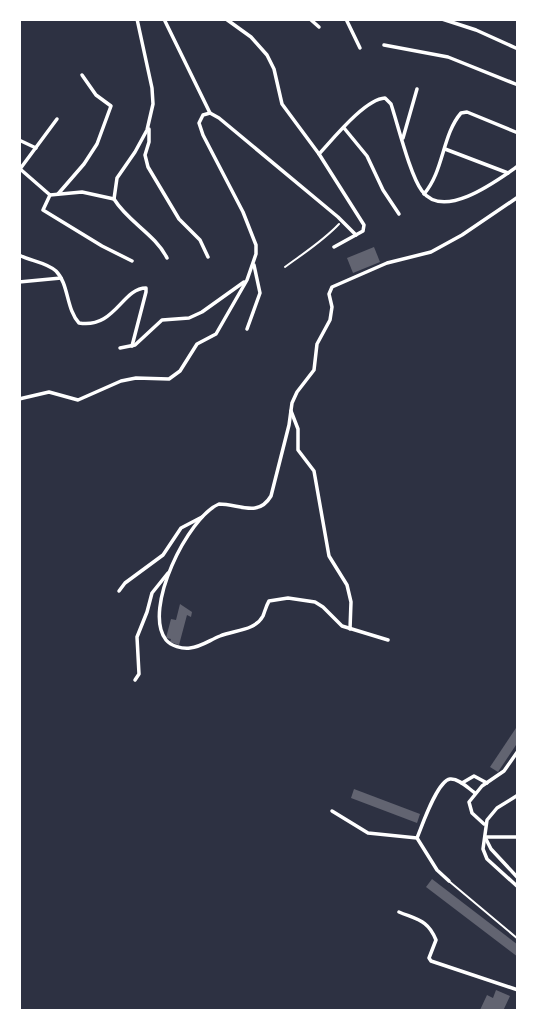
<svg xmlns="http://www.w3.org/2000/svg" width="537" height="1030" viewBox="0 0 537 1030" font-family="Roboto,sans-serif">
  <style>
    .building { fill: #626471 }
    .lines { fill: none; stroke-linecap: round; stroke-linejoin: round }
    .path { stroke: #fff; stroke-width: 2 }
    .service { stroke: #fff; stroke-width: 2 }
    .minor { stroke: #fff; stroke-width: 3.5 }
  </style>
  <rect width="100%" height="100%" fill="#2d3142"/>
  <g class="building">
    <polygon points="374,247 380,262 353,273 347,258"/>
    <polygon points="180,604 192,612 191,617 187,615 179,645 170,642 171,639 166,638 171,619 176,620"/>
    <polygon points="518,725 518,742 498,772 490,767"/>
    <polygon points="354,789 420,814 417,823 351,798"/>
    <polygon points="432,879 518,945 518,957 426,887"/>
    <polygon points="496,990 510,996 503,1011 497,1009 496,1011 480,1010 487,995 493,998"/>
  </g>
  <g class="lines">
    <path class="path" d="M285 267C304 253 323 241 339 224"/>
    <polyline class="service" points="450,882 518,939"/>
    <g class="minor">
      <polyline points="164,19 210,113"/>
      <polyline points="226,19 251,37 267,55 274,69 282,104 319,154 364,225 363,231 334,247"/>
      <polyline points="310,19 319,27"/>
      <polyline points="346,19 360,48"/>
      <polyline points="442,19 476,30 518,49"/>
      <polyline points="384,45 448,57 518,85"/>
      <polyline points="344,128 367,156 383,190 399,214"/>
      <polyline points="149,129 149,142 145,155 148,167 179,219 200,240 208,257"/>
      <polyline points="403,138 417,89"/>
      <polyline points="19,140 36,148"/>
      <polyline points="445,149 508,173"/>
      <path d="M319 154C333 139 365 99 385 98L391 104C398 125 410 175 422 191 444 221 498 180 518 166"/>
      <polyline points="19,168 50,195 82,192 114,199"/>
      <polyline points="20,169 57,119"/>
      <polyline points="58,194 84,164 97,144 111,106 96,95 82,75"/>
      <path d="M424 194C444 171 442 135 461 113L467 112 518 133"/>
      <polyline points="50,195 43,210 102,246 132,261"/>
      <polyline points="114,199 117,178 135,152 147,130 153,104 152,88 137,19"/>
      <path d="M114 199C128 222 155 234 167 258"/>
      <path d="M19 255C30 261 46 262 56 271 69 284 66 309 79 323 115 329 122 288 146 288V292L132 346"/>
      <polyline points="19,282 61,278"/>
      <polyline points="247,329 260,293 254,265"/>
      <polyline points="120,348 135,345 162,320 189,318 202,312 244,282"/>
      <polyline points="19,399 49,392 78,400 121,381 136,378 169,379 180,371 197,344 216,334 247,280 256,254 256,245 243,212 203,135 199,123 203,115 210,113 219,118 338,217 356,235"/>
      <polyline points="291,411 298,429 298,450 314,471 329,556 347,585 351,602 350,629"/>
      <polyline points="119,591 125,583 163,555 181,528 202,517"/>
      <path d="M388 640 342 626 323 607 315 602 288 598 269 601C266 606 265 611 263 616 255 631 234 630 220 636 210 640 201 647 190 648 182 649 171 646 166 640 142 610 188 517 219 504 239 504 258 518 271 496L289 425 292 403 297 392 314 370 317 344 330 320 332 307 329 294 332 287 387 263 431 252 462 235 518 197"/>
      <polyline points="135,680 139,674 137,637 147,612 152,593 168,573"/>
      <polyline points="462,783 474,776 487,783"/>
      <polyline points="518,795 497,808 487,820 483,849 487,859 518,887"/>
      <polyline points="332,811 368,833 417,838 437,870 449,881"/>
      <polyline points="484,824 472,813 469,802 482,786 504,771 518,751"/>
      <polyline points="485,837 518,837"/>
      <path d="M417 838C422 826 437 781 450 779 459 778 469 789 475 793"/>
      <polyline points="486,839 491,849 518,878"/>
      <path d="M399 912C418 920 428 920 436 940L429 958 431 961 518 990"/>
    </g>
  </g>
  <rect width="537" height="1030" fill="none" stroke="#ffffff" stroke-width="42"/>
</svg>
